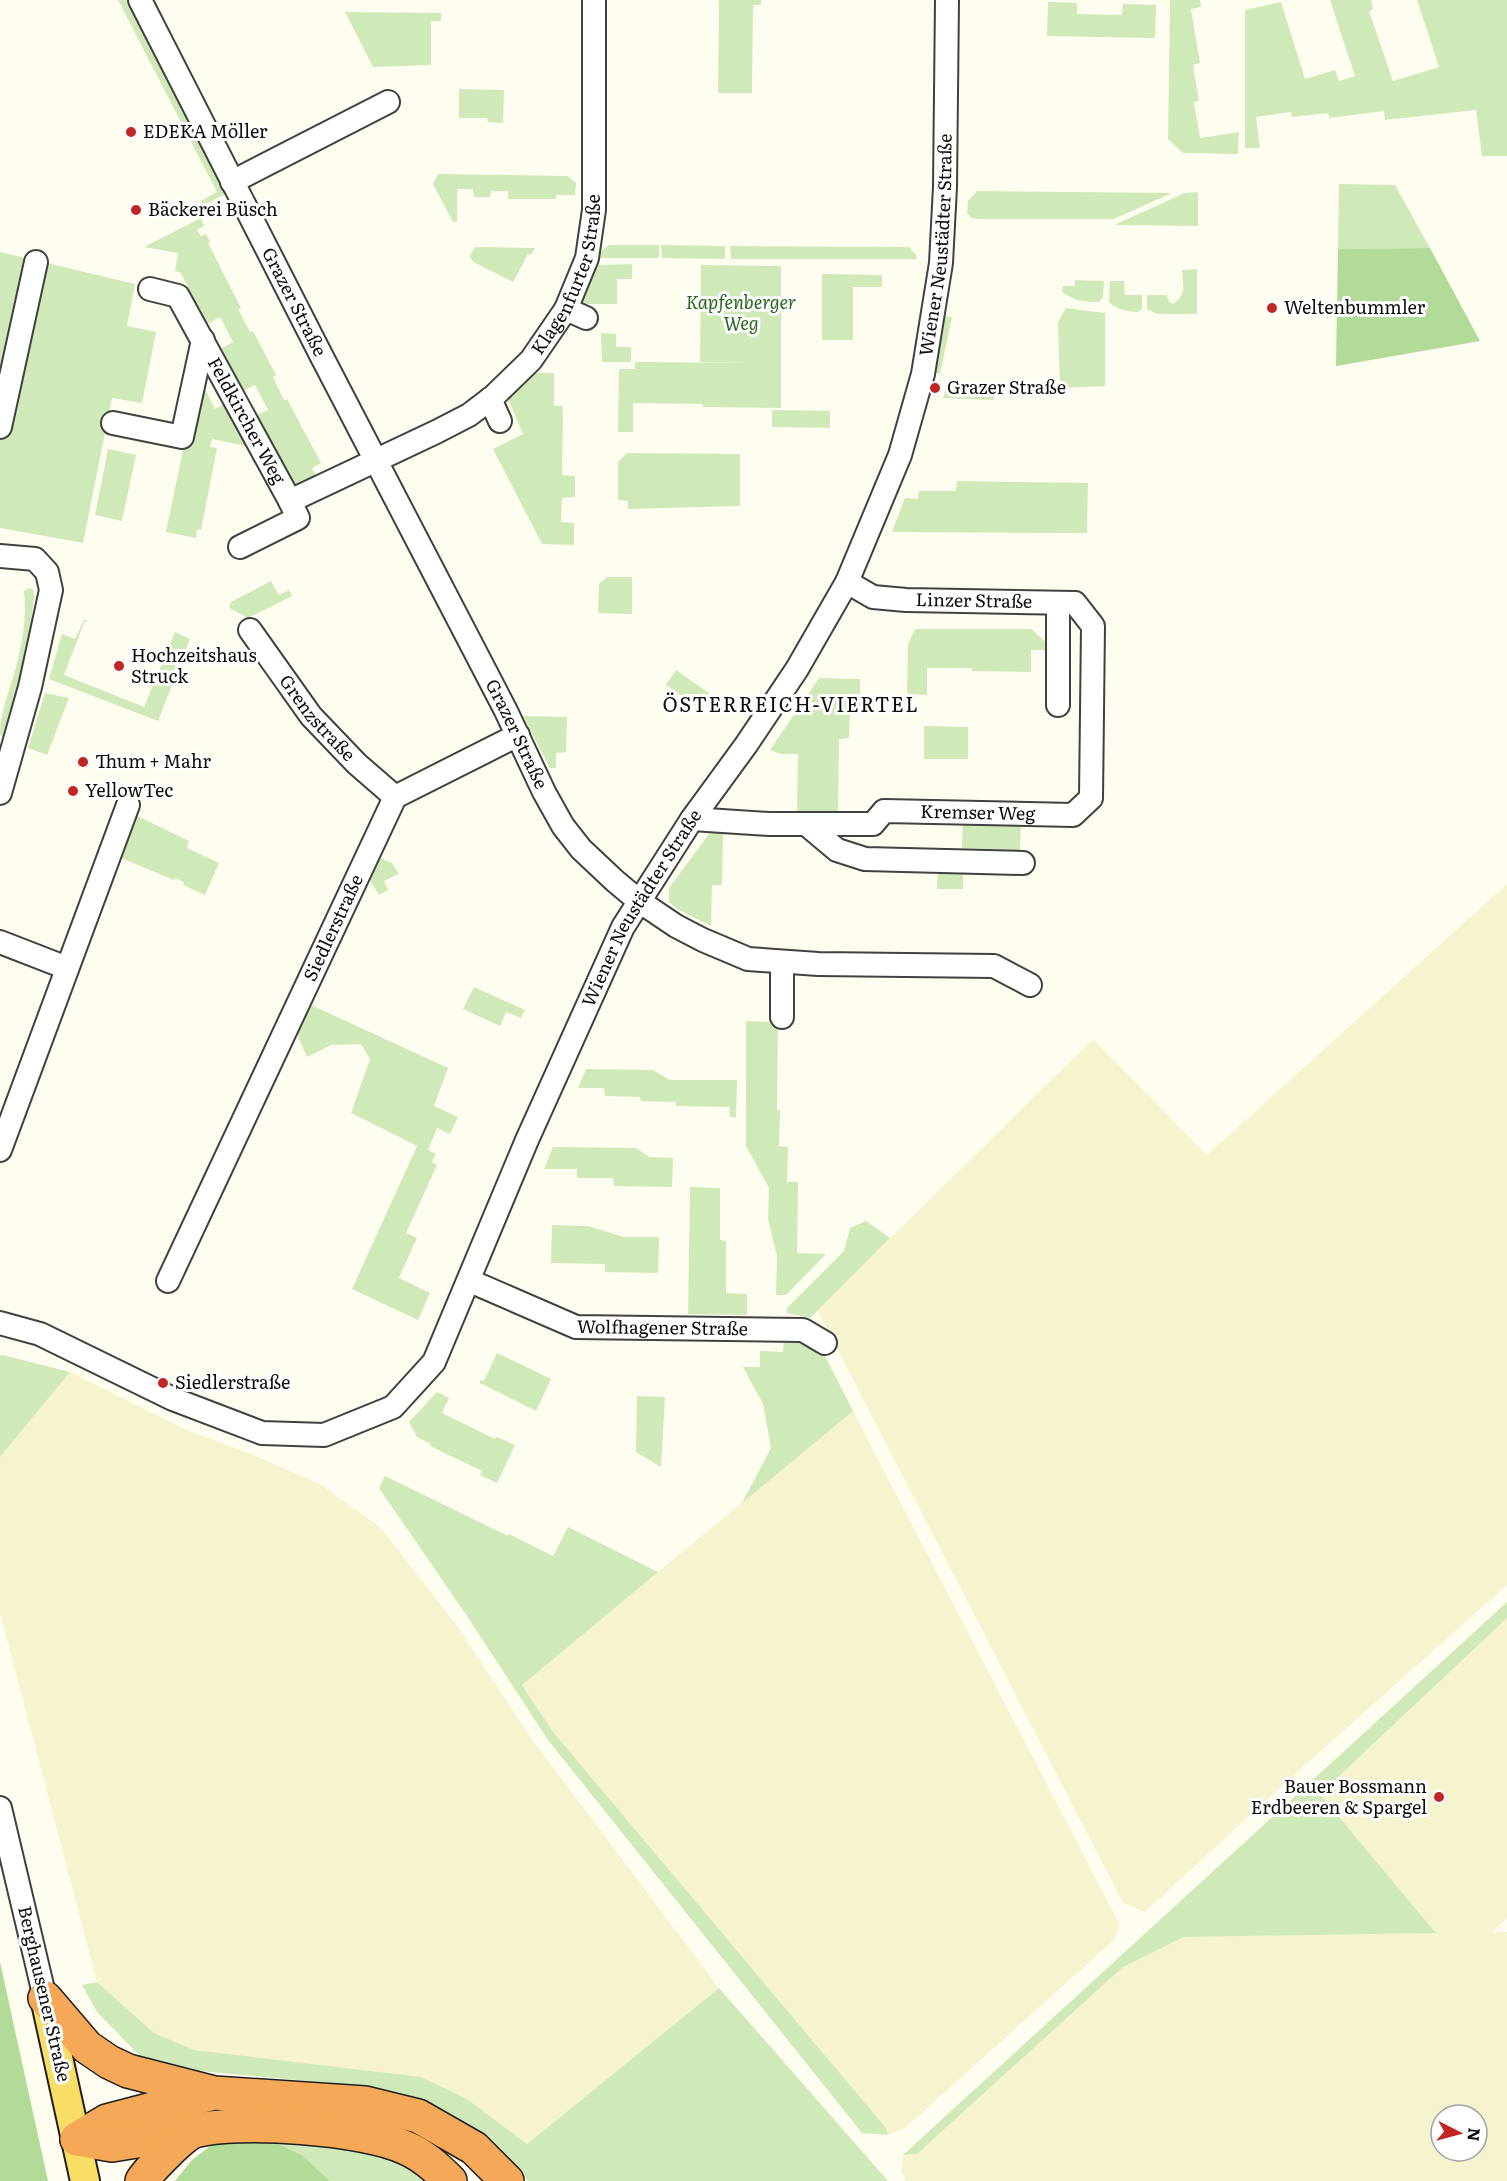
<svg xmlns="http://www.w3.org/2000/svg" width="1507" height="2181" viewBox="0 0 1507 2181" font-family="Literata,serif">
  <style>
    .farmland { fill: #f5f4cf; fill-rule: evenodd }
    .green { fill: #cfeab8 }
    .forest { fill: #b2db97 }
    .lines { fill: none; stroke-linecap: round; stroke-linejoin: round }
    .minor-casing { stroke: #414141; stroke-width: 26 }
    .major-casing { stroke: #1f1f1f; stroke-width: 32 }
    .highway-casing { stroke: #1f1f1f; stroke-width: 36 }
    .minor { stroke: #fff; stroke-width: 22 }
    .major { stroke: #f9de65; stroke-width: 28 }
    .highway { stroke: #f5a857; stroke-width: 33 }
    .poi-dot { fill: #c02625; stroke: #fff; stroke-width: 2 }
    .labels { text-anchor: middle; stroke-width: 6; stroke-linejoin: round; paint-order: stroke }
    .poi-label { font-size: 18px; fill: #0e0e0e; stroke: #fff; text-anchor: start }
    .street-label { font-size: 18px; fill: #0e0e0e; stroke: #fff }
    .park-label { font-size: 18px; font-style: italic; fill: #28671d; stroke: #fff }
    .neighbourhood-label { font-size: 20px; letter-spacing: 1.5px; fill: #0e0e0e; stroke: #fff }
  </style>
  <rect width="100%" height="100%" fill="#fffdef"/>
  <g class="farmland">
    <polygon points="1507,884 1507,1585 1285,1783 1145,1912 1123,1903 817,1310 1093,1039 1207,1155"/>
    <polygon points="70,1372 189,1431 241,1450 320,1484 380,1527 455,1623 534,1742 719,1988 527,2144 467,2099 194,2050 154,2033 97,1982 0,1613 0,1457"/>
    <polygon points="853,1411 1120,1925 1114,1940 906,2127 888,2135 886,2128 554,1733 522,1684"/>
    <path d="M1507 1618V1918L1492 1932H1507V2181H906L901 2172 903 2155 917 2154 1123 1967 1184 1937 1436 1933 1320 1794ZM1441 2115H1477V2151H1441Z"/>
  </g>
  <g class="green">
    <polygon points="118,0 130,0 227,193 203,206 201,201 217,192"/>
    <polygon points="719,0 761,0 761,5 753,5 752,93 718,93"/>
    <polygon points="1170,0 1200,0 1201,7 1191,9 1200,63 1193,65 1199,101 1194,102 1200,138 1239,132 1238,154 1183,153 1168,139"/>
    <polygon points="1330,0 1371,0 1373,9 1369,11 1393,81 1439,67 1417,0 1507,0 1507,156 1482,156 1476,110 1385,120 1384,111 1329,118 1328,113 1292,117 1291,112 1256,117 1260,148 1245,148 1245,10 1281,2 1305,79 1335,70 1339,81 1355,76"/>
    <polygon points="1048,2 1077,3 1077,14 1122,15 1123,4 1156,5 1155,38 1047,36"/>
    <polygon points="345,12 441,13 441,21 431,21 431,65 373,67"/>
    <polygon points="459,89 504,90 503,123 488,122 487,118 459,118"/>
    <polygon points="438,174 568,176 576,183 575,195 556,195 556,199 508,199 508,191 491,191 490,197 474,197 473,189 457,189 457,222 453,222 433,184"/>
    <polygon points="1339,184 1395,185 1430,248 1338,249"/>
    <polygon points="977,191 1172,193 1114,219 979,219 971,218 967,213 968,201"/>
    <polygon points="1198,192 1198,226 1114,225 1185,193"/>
    <polygon points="201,218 204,226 197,230 201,236 206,234 210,242 208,243 241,308 238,309 250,332 253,331 276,375 273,377 284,400 287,399 321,463 312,468 317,477 295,487 255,416 268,410 255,385 243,391 220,349 233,342 220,317 207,324 181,273 175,271 178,253 144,247"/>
    <polygon points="609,245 659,245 659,258 598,258 599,253"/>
    <polygon points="661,245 725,246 725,259 662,258"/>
    <polygon points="730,246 909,247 917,256 916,259 731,259"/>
    <polygon points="475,247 481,247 535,248 531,255 528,254 513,282 473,262 470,256"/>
    <polygon points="0,252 135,284 127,326 156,332 142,403 112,398 83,543 0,528"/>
    <polygon points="632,264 632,279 617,279 617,304 581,304 597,265"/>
    <polygon points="701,265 781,266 781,408 703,407 703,404 633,403 633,432 618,432 619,369 635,369 635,362 750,363 700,362"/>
    <path d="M1197 269V314H1157L1147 309V295H1167L1169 302 1173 304C1187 294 1183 286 1182 270Z"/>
    <polygon points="822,274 882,275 882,287 853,287 853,340 822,340"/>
    <path d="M1075 280 1104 281 1103 297 1099 302C1084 302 1075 301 1062 292L1063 286H1075Z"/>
    <path d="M1110 281H1124L1125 295H1142V309L1138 312C1128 312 1116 309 1109 302Z"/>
    <polygon points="1066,308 1105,313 1105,386 1060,388 1058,322"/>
    <polygon points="943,316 952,317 940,374 932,372"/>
    <polygon points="601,333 616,334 616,347 631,347 631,362 602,362"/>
    <polygon points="534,373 554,373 554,406 563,406 562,475 575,476 575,497 562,498 561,522 574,523 574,545 542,544 493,449 523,434 508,399"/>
    <polygon points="202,383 215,409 228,402 251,447 212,439 210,447 217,448 201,530 197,529 196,538 166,532 196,386"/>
    <polygon points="947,385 995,386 994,400 943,398"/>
    <polygon points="772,410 830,411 830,428 772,427"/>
    <polygon points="108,449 136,455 122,521 95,515"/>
    <polygon points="627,453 740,454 740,506 628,509 628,501 618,500 618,462"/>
    <polygon points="957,481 1088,483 1087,533 892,532 905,498 918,499 919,491 956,491"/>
    <polygon points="607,577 632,577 632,614 598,613 599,584"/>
    <polygon points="271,581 279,595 289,590 292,596 248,618 229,608 231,602"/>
    <path d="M29 588 33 589 34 596 28 650 5 738 0 735C0 712 9 693 15 671 22 645 27 618 24 591Z"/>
    <polygon points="84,620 88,620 84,623 64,675 144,707 175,632 190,639 158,721 49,679 62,634 75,639"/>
    <polygon points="915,629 1031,629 1048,644 1048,650 1031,650 1031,672 972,671 972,668 927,668 927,695 907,694 908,644"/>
    <polygon points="676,670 710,694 699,709 666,685"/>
    <polygon points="819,678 860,679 860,709 850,709 849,738 839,739 838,813 797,813 798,754 781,754 770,750"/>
    <polygon points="45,693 69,698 47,755 28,748"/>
    <polygon points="523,716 567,717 566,752 556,753 556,768 550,768"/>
    <polygon points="924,726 968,727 968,759 924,759"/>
    <polygon points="131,813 189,841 187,848 219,863 205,895 183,885 184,882 175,878 174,880 116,856"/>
    <polygon points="963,820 1021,822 1020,850 962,848"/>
    <polygon points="723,829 722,885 712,885 711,926 679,910 669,902 669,888 712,830"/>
    <polygon points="378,857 392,863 399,874 384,881 388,890 379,895 368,877"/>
    <polygon points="938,870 963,871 963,889 937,889"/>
    <polygon points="474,987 525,1010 521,1018 506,1012 500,1026 463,1009"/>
    <polygon points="309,1004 448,1068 434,1106 458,1117 450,1134 437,1128 428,1150 436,1154 432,1162 437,1165 406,1233 417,1238 399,1278 430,1293 418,1320 352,1289 417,1146 351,1113 370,1059 361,1044 331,1045 307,1057 296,1032"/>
    <polygon points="746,1021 778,1022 777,1110 780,1110 779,1146 788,1147 787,1182 798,1182 797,1253 826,1254 786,1295 776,1295 777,1256 768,1219 769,1188 746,1146"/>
    <polygon points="586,1069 653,1070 670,1080 737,1080 736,1117 730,1117 729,1107 676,1106 675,1102 641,1101 640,1097 605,1096 604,1088 578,1088"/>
    <polygon points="553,1147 636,1148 649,1157 673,1158 672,1187 614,1186 613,1178 577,1178 577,1169 544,1169"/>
    <polygon points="690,1187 720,1188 720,1240 726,1241 726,1293 747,1294 747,1315 688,1314"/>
    <polygon points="866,1221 890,1238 810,1318 787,1313 787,1308 844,1251 850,1228"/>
    <polygon points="552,1225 588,1226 624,1237 659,1237 658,1273 605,1272 605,1264 551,1263"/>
    <polygon points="791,1336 818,1348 825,1356 853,1411 742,1503 771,1448 763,1404 743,1367 760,1367 760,1351 783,1352 784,1337"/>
    <polygon points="497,1353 551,1379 536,1411 480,1383 480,1380 484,1381"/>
    <polygon points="3,1355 70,1372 0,1457 0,1356"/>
    <polygon points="437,1392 449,1398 442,1413 495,1439 497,1437 515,1445 497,1483 480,1475 482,1471 432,1447 429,1443 417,1437 409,1422"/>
    <polygon points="637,1396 665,1397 661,1467 636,1452"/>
    <polygon points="385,1476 508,1536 509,1534 553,1556 568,1527 658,1572 522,1685 554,1733 886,2128 888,2135 862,2133 548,1740 465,1613 379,1488"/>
    <polygon points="1507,1602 1507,1618 1320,1794 1436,1933 1184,1937 1123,1967 917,2154 903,2155"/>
    <polygon points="97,1982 154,2033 194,2050 421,2077 467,2099 527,2144 719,1988 888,2181 528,2181 470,2125 431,2104 361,2086 189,2070 142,2058 97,2012 82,1985"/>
    <polygon points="267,2139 379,2151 438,2181 330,2181 302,2155"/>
  </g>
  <g class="forest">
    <polygon points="1430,248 1480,341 1336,366 1338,249"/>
    <polygon points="0,1962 48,2181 0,2181"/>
    <polygon points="267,2139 302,2155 330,2181 175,2181 192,2160 217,2141"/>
  </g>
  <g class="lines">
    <defs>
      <g id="minor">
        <path id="s1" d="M140 0 321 355 506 711 544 792 563 826 581 849 615 881 639 901 676 926 703 940 748 959 818 964 994 966 1030 985"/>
        <polyline points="232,182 388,102"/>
        <path id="s2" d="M150 289 178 296 290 501 436 432 469 415 494 396 531 360 566 309 587 258 594 210V0"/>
        <polyline points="566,309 586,318"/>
        <polyline points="490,399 500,421"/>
        <polyline points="113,423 182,437 203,340"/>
        <polyline points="0,427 36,262"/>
        <polyline points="240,547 298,518 290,501"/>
        <polyline points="0,556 35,559 47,572 51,590 30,687 0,793"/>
        <path id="s3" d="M250 630 311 716 357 764 395 797"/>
        <polyline points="1058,705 1058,603"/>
        <path id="s4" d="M692 819 769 824H873L884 811 1073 815 1091 798 1093 626 1075 603 906 600 873 597 847 582"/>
        <polyline points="806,824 837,850 865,859 1023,863"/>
        <polyline points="0,942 67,968"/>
        <polyline points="782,1017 782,962"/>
        <polyline points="0,1150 128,805"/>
        <path id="s5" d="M168 1281 395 797 518 735"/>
        <path id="s6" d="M470 1281 576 1327 803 1330 825 1343"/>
        <path id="s7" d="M0 1323 40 1334 173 1399 262 1433 324 1435 393 1407 434 1362 527 1140 623 927 692 819 746 745 797 669 847 582 900 455 923 374 941 263 945 187 947 0"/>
        <polyline points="0,1808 45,1998"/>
      </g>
      <polyline id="major" points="45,1998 85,2181"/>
      <g id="highway">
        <polyline points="45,1998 87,2047 109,2062 128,2071 214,2093 365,2103 418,2116 474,2148 507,2181"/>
        <polyline points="77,2139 107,2121 210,2094"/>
        <polyline points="77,2139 112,2145 192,2132"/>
        <path d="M142 2181C148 2171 184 2134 194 2131 239 2119 365 2128 406 2148 423 2155 437 2168 450 2181"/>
      </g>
    </defs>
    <use href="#minor" class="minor-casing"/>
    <use href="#major" class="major-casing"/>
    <use href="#highway" class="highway-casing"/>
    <use href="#minor" class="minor"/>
    <use href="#major" class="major"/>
    <use href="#highway" class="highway"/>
  </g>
  <g class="poi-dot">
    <circle cx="131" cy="132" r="6"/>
    <circle cx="136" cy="210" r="6"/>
    <circle cx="1272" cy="308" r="6"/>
    <circle cx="935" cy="388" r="6"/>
    <circle cx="119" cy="666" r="6"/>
    <circle cx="83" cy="762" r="6"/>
    <circle cx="73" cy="791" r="6"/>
    <circle cx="163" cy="1383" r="6"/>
    <circle cx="1439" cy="1797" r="6"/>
  </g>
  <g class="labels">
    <g class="poi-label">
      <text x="143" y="138">EDEKA Möller</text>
      <text x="148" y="216">Bäckerei Büsch</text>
      <text x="1284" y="314">Weltenbummler</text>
      <text x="947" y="394">Grazer Straße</text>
      <text x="131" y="662">Hochzeitshaus<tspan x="131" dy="21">Struck</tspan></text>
      <text x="95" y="768">Thum + Mahr</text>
      <text x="85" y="797">YellowTec</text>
      <text x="175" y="1389">Siedlerstraße</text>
      <text x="1427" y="1793" text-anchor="end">Bauer Bossmann<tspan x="1427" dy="21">Erdbeeren &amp; Spargel</tspan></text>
    </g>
    <g class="street-label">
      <text dy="6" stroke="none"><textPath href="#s7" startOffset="1720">Wiener Neustädter Straße</textPath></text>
      <text dy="6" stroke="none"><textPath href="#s2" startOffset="639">Klagenfurter Straße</textPath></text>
      <text dy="6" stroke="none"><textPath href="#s1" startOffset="339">Grazer Straße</textPath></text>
      <text dy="6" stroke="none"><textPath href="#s2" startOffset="171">Feldkircher Weg</textPath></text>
      <text transform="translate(974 601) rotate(1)" y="6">Linzer Straße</text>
      <text dy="6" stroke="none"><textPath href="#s3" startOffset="111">Grenzstraße</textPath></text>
      <text dy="6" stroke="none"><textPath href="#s1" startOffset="825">Grazer Straße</textPath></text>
      <text dy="6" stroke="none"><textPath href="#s4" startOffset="292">Kremser Weg</textPath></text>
      <text dy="6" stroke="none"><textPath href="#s7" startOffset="982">Wiener Neustädter Straße</textPath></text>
      <text dy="6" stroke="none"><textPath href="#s5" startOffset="390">Siedlerstraße</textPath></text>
      <text dy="6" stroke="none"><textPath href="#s6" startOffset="202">Wolfhagener Straße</textPath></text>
      <text transform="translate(44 1994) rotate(77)" y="6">Berghausener Straße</text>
    </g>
    <g class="park-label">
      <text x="741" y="309">Kapfenberger<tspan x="741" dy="21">Weg</tspan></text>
    </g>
    <g class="neighbourhood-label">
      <text x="791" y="712">ÖSTERREICH-VIERTEL</text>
    </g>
  </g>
  <g transform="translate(1459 2133) rotate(96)"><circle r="28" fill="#ffffff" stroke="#9f9f9f" stroke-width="1.5"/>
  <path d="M0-4.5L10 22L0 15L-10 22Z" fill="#c02625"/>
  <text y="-9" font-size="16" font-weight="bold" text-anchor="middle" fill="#0e0e0e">N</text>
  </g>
</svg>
